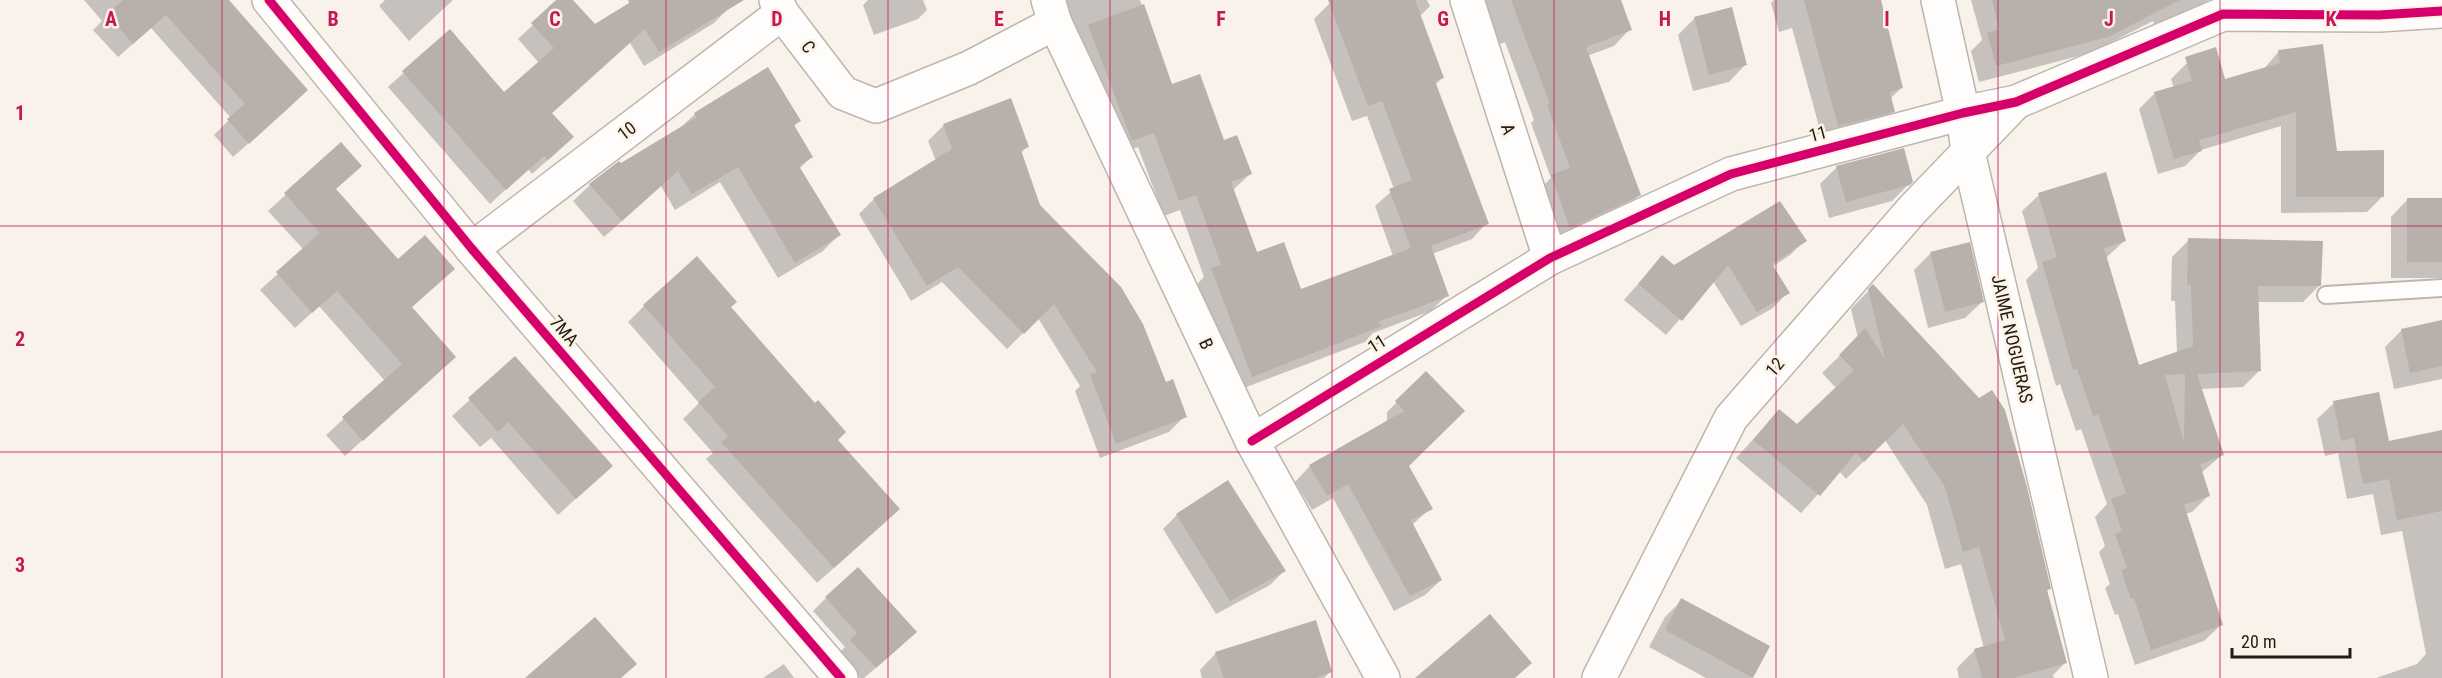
<svg xmlns="http://www.w3.org/2000/svg" width="2442" height="678" viewBox="0 0 2442 678" font-family="'Roboto Condensed',sans-serif">
  <style>
    .shadow { fill: #0003 }
    .building { fill: #b8b0ab; fill-rule: evenodd }
    .lines { fill: none; stroke-linecap: round; stroke-linejoin: round }
    .lane-casing { stroke: #bcb6ae; stroke-width: 20 }
    .street-casing { stroke: #bcb6ae; stroke-width: 36 }
    .lane { stroke: #fefdfc; stroke-width: 16 }
    .street { stroke: #fefdfc; stroke-width: 33 }
    .cycleway-casing { stroke: #fdf2e6; stroke-width: 13 }
    .cycleway { stroke: #d6006c; stroke-width: 9 }
    .grid { fill: none; stroke: #c2185b; stroke-width: 1.5; stroke-opacity: 0.55 }
    .labels { text-anchor: middle; stroke-width: 5; stroke-linejoin: round; paint-order: stroke }
    .street-label { font-size: 18px; fill: #221c14; stroke: #fdf2e6 }
    .grid-label { font-size: 20px; text-anchor: middle; font-weight: bold; fill: #c2185b; stroke: #fdf2e6; stroke-width: 5; stroke-linejoin: round; paint-order: stroke }
  </style>
  <rect width="100%" height="100%" fill="#f8f2eb"/>
  <g class="shadow">
    <polygon points="84,0 227,0 292,105 233,157 214,135 231,118 151,28 118,57 93,30 102,21"/>
    <polygon points="385,0 453,0 409,41 379,6"/>
    <polygon points="559,0 571,0 594,26 635,0 724,0 729,8 714,23 644,66 630,43 551,114 557,152 532,174 528,169 490,204 388,87 449,32 504,95 539,63 518,39"/>
    <polygon points="868,0 923,0 927,10 918,19 874,35 863,5"/>
    <polygon points="1056,0 1140,0 1171,86 1250,174 1233,190 1256,253 1301,291 1393,256 1375,206 1394,189 1367,116 1352,121 1314,19 1330,3 1329,0 1427,0 1430,6 1420,16 1442,78 1435,85 1487,223 1472,239 1432,254 1447,295 1431,311 1373,333 1365,342 1236,391 1196,285 1204,277 1180,210 1164,216 1138,147 1116,156"/>
    <polygon points="1483,0 1619,0 1630,29 1614,46 1587,56 1639,195 1623,211 1554,243 1536,193 1551,178 1531,123 1534,120 1505,42 1500,44"/>
    <polygon points="1774,0 1877,0 1901,88 1890,99 1893,111 1878,126 1823,141 1792,28 1779,32 1771,3"/>
    <polygon points="1971,0 2209,0 2197,6 2184,19 2156,31 2153,21 2090,53 1979,82 1971,51 1982,40"/>
    <polygon points="1695,18 1745,65 1729,82 1693,91 1678,35"/>
    <polygon points="2279,51 2336,152 2383,196 2367,212 2281,213 2281,126 2201,150 2185,166 2158,174 2139,109 2155,93 2174,88 2171,79 2187,63 2224,81 2263,70"/>
    <polygon points="695,114 799,121 793,127 811,157 799,169 839,235 823,251 778,278 720,182 675,210 661,186 604,237 573,201 590,185 619,163 621,165 678,130"/>
    <polygon points="944,125 1027,147 1020,154 1039,206 1165,384 1185,416 1169,432 1100,458 1075,391 1080,386 1038,318 1007,349 942,282 911,301 859,214 874,199 936,161 928,141"/>
    <polygon points="340,145 335,190 398,261 453,269 411,308 454,357 345,456 326,435 385,381 319,306 295,328 260,290 304,250 268,211"/>
    <polygon points="1837,167 1911,182 1892,201 1829,218 1820,184"/>
    <polygon points="2039,195 2124,241 2106,258 2138,367 2177,353 2175,301 2171,301 2172,257 2189,240 2320,285 2303,302 2257,302 2260,370 2243,387 2200,389 2222,455 2201,473 2209,495 2192,512 2185,514 2221,625 2204,641 2135,665 2118,614 2115,615 2105,588 2110,584 2099,552 2105,546 2095,517 2107,504 2081,429 2076,431 2060,384 2056,386 2026,280 2038,268 2022,211"/>
    <polygon points="2407,200 2442,200 2442,278 2391,278 2391,217"/>
    <polygon points="1805,240 1790,255 1772,267 1788,292 1773,308 1741,326 1713,281 1666,335 1624,300 1662,257 1674,267"/>
    <polygon points="1969,244 1982,302 1965,318 1928,328 1914,270 1930,254"/>
    <polygon points="1873,286 2049,589 2046,592 2065,663 2053,675 2054,678 1959,678 1957,668 1975,650 1984,648 1961,564 1945,569 1927,505 1885,440 1846,479 1839,471 1801,513 1736,458 1779,411 1797,426 1837,389 1822,373 1858,338 1851,309"/>
    <polygon points="644,306 729,307 836,440 882,525 817,583 706,459 713,453 683,419 699,403 628,322"/>
    <polygon points="2442,322 2442,379 2394,389 2385,347 2402,330"/>
    <polygon points="515,359 611,466 558,515 491,438 480,447 452,416"/>
    <polygon points="1426,373 1407,466 1431,508 1412,525 1441,580 1425,595 1394,611 1333,498 1312,510 1295,482 1310,466 1387,423 1387,412"/>
    <polygon points="2334,403 2387,443 2442,431 2442,678 2376,678 2417,664 2426,654 2402,531 2381,535 2373,494 2347,499 2338,453 2325,456 2317,419"/>
    <polygon points="1177,515 1284,571 1270,585 1216,614 1163,529"/>
    <polygon points="826,598 902,645 864,678 860,678 838,654 845,647 813,611"/>
    <polygon points="1682,600 1752,677 1751,678 1706,678 1649,647 1665,617"/>
    <polygon points="1216,653 1330,672 1324,678 1202,678 1200,670"/>
    <polygon points="784,664 794,678 763,678"/>
  </g>
  <g class="building">
    <polygon points="123,0 229,0 308,90 249,144 227,119 245,104 166,15 133,44 107,14"/>
    <polygon points="556,0 573,0 595,24 629,3 628,0 744,0 659,52 645,29 552,113 574,137 548,160 544,156 506,190 402,71 450,29 504,92 554,48 531,23"/>
    <polygon points="1328,0 1415,0 1444,78 1435,81 1489,224 1431,246 1449,296 1378,322 1382,326 1252,377 1211,268 1221,265 1196,195 1179,201 1154,133 1132,141 1088,25 1144,4 1172,84 1200,74 1224,140 1237,135 1252,174 1231,182 1257,252 1284,242 1301,289 1411,248 1389,189 1412,180 1382,101 1368,106"/>
    <polygon points="1511,0 1621,0 1632,30 1586,47 1641,195 1570,228 1551,175 1570,168 1547,105 1550,104"/>
    <polygon points="1804,0 1881,0 1903,88 1890,92 1895,112 1838,126"/>
    <polygon points="1992,0 2180,0 2108,37 1996,66 1987,33 1999,29"/>
    <polygon points="1732,7 1747,65 1709,75 1694,17"/>
    <polygon points="2323,44 2337,151 2384,150 2384,197 2296,197 2296,112 2199,140 2202,151 2174,159 2154,92 2192,81 2185,57 2216,47 2225,79 2280,63 2278,50"/>
    <polygon points="768,67 801,121 794,125 813,157 799,166 841,235 795,263 738,167 692,194 678,171 622,221 589,184 619,161 621,163 697,117 694,113"/>
    <polygon points="1011,98 1029,147 1021,150 1040,205 1121,287 1143,324 1166,382 1173,379 1187,417 1116,444 1090,374 1097,372 1054,304 1024,334 958,267 927,286 873,198 952,149 943,124"/>
    <polygon points="341,142 362,166 336,189 398,259 425,235 455,269 412,307 456,357 363,441 342,417 402,364 337,291 312,313 276,272 320,233 284,193"/>
    <polygon points="1904,148 1913,182 1910,185 1846,202 1836,166"/>
    <path d="M2106 172 2126 241 2104 248 2139 365 2193 346 2191 285H2187L2188 238 2323 241 2321 286H2258L2261 371 2197 374 2224 455 2200 464 2210 496 2184 505 2223 625 2151 650 2134 598 2131 599 2121 570 2127 568 2115 534 2122 531 2111 499 2126 493 2098 414 2093 416 2077 369 2073 370 2042 262 2057 257 2038 193ZM2185 374 2184 442 2165 375Z"/>
    <rect x="2407" y="198" width="35" height="64"/>
    <polygon points="1780,201 1807,241 1772,264 1790,293 1757,312 1728,265 1682,321 1638,284 1662,255 1674,265"/>
    <polygon points="1970,242 1984,302 1945,312 1930,252"/>
    <polygon points="697,256 737,302 731,307 815,403 818,400 846,432 838,440 900,509 834,568 721,442 728,436 698,402 715,387 643,305"/>
    <polygon points="1873,284 1979,398 1992,390 2005,410 2027,487 2051,589 2047,590 2067,663 2014,678 1982,678 1974,649 2005,640 1979,547 1963,552 1945,487 1903,424 1864,462 1856,453 1820,496 1753,440 1779,409 1797,424 1854,370 1839,355 1865,328 1885,359 1868,289"/>
    <polygon points="2442,320 2442,366 2410,373 2401,329"/>
    <polygon points="515,356 613,466 576,499 508,422 498,432 468,398"/>
    <polygon points="1426,371 1465,411 1409,466 1433,509 1411,520 1442,580 1410,596 1348,484 1327,496 1309,465 1404,411 1395,401"/>
    <polygon points="2379,392 2389,441 2442,430 2442,511 2397,520 2389,479 2363,484 2354,438 2341,441 2333,401"/>
    <polygon points="1228,480 1286,571 1230,601 1176,514"/>
    <polygon points="858,567 917,632 876,668 850,640 857,633 825,597"/>
    <polygon points="1681,598 1770,646 1753,678 1665,630"/>
    <polygon points="1490,614 1532,663 1515,678 1415,678"/>
    <polygon points="595,617 637,664 621,678 525,678"/>
    <polygon points="1316,620 1332,672 1315,678 1224,678 1215,652"/>
  </g>
  <g class="lines">
    <defs>
      <polyline id="lane" points="2326,295 2442,288"/>
      <g id="street">
        <polyline points="269,0 472,249 841,678"/>
        <polyline points="776,0 782,13 843,93 876,106 969,68 1055,23"/>
        <polyline points="1048,0 1055,23 1252,441 1383,678"/>
        <polyline points="1467,0 1550,258"/>
        <polyline points="1938,0 1963,113 1968,152 2091,678"/>
        <polyline points="472,249 782,13"/>
        <polyline points="1252,441 1550,258 1731,174 1963,113 2016,102 2223,14 2379,15 2442,11"/>
        <polyline points="1599,678 1731,418 1913,209 2016,102"/>
      </g>
    </defs>
    <use href="#lane" class="lane-casing"/>
    <use href="#street" class="street-casing"/>
    <use href="#lane" class="lane"/>
    <use href="#street" class="street"/>
    <defs>
      <g id="cycleway">
        <polyline points="269,0 472,249 841,678"/>
        <polyline points="1252,441 1550,258 1731,174 1963,113 2016,102 2223,14 2379,15 2442,11"/>
      </g>
    </defs>
    <use href="#cycleway" class="cycleway-casing"/>
    <use href="#cycleway" class="cycleway"/>
  </g>
  <path class="grid" d="M222 0V678M444 0V678M666 0V678M888 0V678M1110 0V678M1332 0V678M1554 0V678M1776 0V678M1998 0V678M2220 0V678M0 226H2442M0 452H2442"/>
  <g class="labels">
    <g class="street-label">
      <text transform="translate(808 47) rotate(53)" y="6">C</text>
      <text transform="translate(1508 129) rotate(72)" y="6">A</text>
      <text transform="translate(627 131) rotate(-37)" y="6">10</text>
      <text transform="translate(1818 134) rotate(-15)" y="6">11</text>
      <text transform="translate(564 331) rotate(49)" y="6">7MA</text>
      <text transform="translate(2012 339) rotate(77)" y="6">JAIME NOGUERAS</text>
      <text transform="translate(1206 344) rotate(65)" y="6">B</text>
      <text transform="translate(1377 344) rotate(-32)" y="6">11</text>
      <text transform="translate(1775 367) rotate(-49)" y="6">12</text>
    </g>
  </g>
  <g class="grid-label">
    <text x="111" y="26">A</text>
    <text x="333" y="26">B</text>
    <text x="555" y="26">C</text>
    <text x="777" y="26">D</text>
    <text x="999" y="26">E</text>
    <text x="1221" y="26">F</text>
    <text x="1443" y="26">G</text>
    <text x="1665" y="26">H</text>
    <text x="1887" y="26">I</text>
    <text x="2109" y="26">J</text>
    <text x="2331" y="26">K</text>
    <text x="20" y="120">1</text>
    <text x="20" y="346">2</text>
    <text x="20" y="572">3</text>
  </g>
  <path d="M2232 648v9h118v-9" fill="none" stroke="#221c14" stroke-width="3"/>
  <text x="2241" y="648" font-size="18" fill="#221c14" stroke="#fdf2e6" stroke-width="4.5" paint-order="stroke">20 m</text>
</svg>
